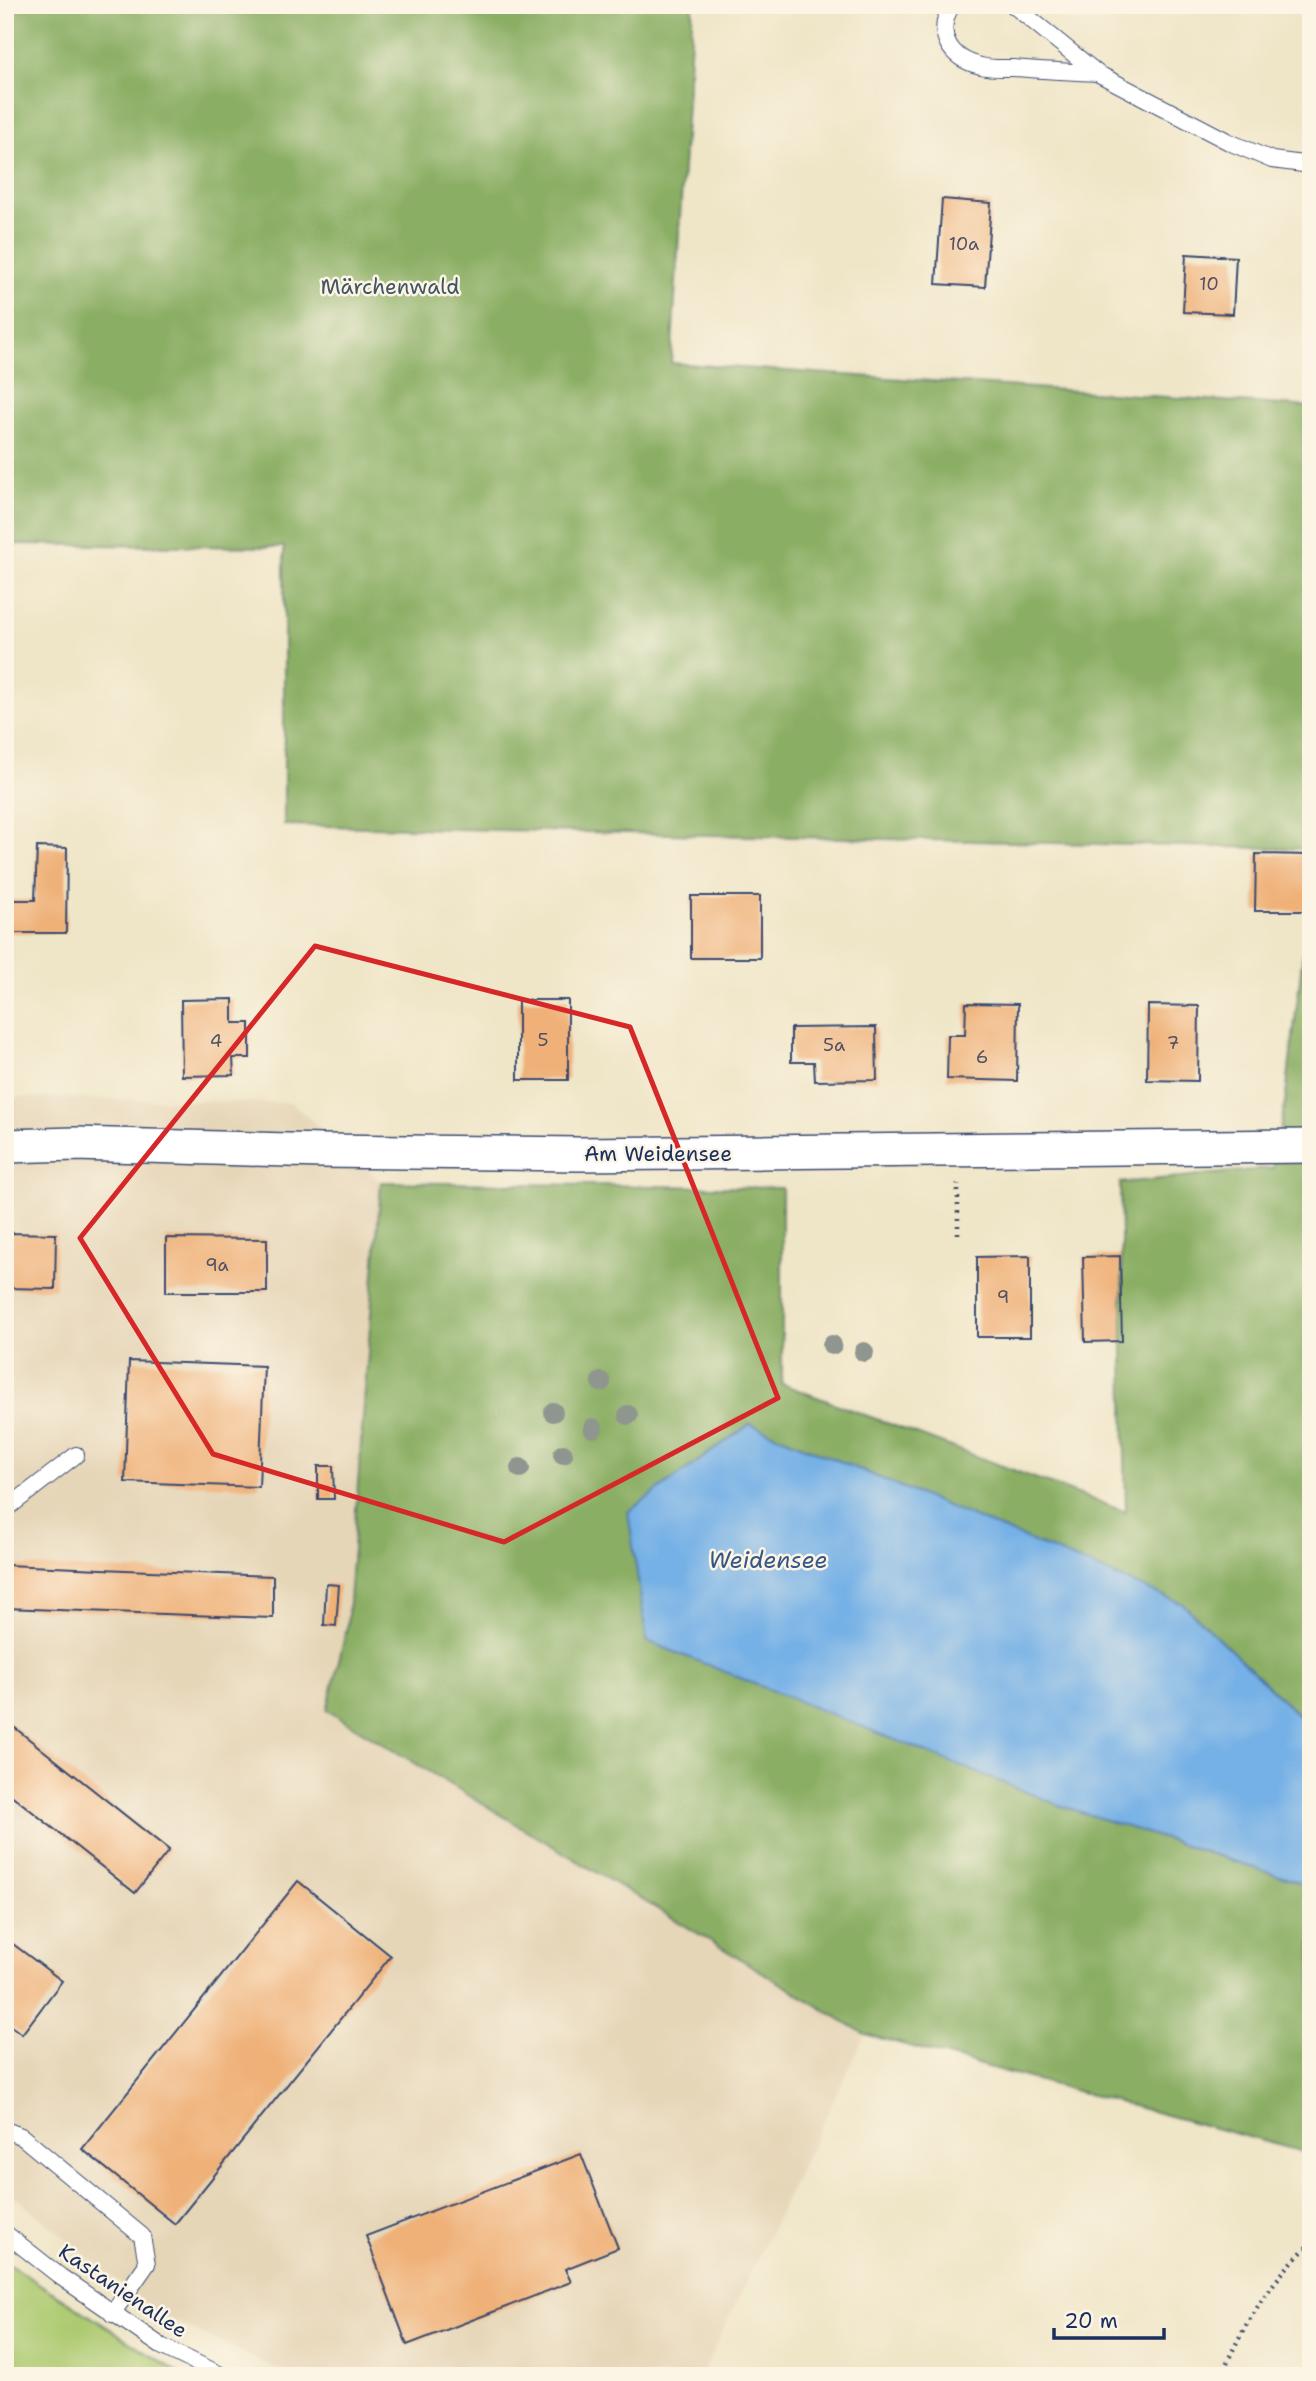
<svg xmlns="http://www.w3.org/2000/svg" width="1316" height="2381" viewBox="0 0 1316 2381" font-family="'Shantell Sans',sans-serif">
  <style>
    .built { fill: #e6d6b8 }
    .green { fill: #adca71; stroke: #647c68; stroke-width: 2 }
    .forest { fill: #8aae63; stroke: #526e60; stroke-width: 2 }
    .water { fill: #75b0e6; stroke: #4870a2; stroke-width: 2 }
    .building { fill: #efb178 }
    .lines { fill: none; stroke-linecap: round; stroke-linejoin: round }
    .lane-casing { stroke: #3b4a6e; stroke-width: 18 }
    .street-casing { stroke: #3b4a6e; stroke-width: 36 }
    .path { stroke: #3b4a6e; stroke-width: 4.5; stroke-dasharray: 2 5; stroke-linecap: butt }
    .lane { stroke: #fff; stroke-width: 16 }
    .street { stroke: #fff; stroke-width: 33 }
    .tree { fill: #8f9690 }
    .marked { fill: none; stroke: #d62828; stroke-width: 5; stroke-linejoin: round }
    .labels { text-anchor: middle; stroke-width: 5; stroke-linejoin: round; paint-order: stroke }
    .number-label { font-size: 18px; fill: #505064 }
    .park-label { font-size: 21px; fill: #405663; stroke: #fcf5e5 }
    .street-label { font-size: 21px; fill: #1b2f5e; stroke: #fcf5e5 }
    .water-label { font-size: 23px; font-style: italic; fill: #365687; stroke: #fcf5e5 }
  </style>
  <rect width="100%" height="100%" fill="#fcf5e5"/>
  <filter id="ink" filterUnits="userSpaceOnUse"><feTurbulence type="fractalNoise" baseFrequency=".0143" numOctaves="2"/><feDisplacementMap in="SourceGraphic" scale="14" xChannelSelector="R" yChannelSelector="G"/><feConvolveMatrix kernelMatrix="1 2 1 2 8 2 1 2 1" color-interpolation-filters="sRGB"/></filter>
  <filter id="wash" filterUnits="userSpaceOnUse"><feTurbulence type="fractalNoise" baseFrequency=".00686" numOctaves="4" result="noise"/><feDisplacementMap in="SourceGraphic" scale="28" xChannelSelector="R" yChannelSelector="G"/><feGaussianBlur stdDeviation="1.57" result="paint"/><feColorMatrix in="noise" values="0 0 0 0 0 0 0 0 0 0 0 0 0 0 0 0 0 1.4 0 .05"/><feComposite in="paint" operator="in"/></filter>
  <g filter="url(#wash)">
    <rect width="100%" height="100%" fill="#efe5c7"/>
    <polygon class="built" points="5,1097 292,1103 381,1182 347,1627 327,1710 865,2034 701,2376 293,2376 158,2314 5,2189"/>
    <polygon class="green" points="5,2262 184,2376 5,2376"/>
    <g class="forest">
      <polygon points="5,5 693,5 671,363 1311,407 1311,849 284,825 284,547 5,544"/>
      <polygon points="1311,888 1311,1727 1183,1604 1056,1804 1311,1886 1311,2154 865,2034 327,1710 347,1627 381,1182 782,1188 782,1384 1126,1512 1120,1183 1273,1168 1285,1103"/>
    </g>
    <polygon class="water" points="750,1424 1183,1604 1311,1727 1311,1886 1056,1804 647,1641 628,1512"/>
    <g id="blocks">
      <g class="building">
        <polygon points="942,199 991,203 985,287 936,284"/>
        <polygon points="1186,254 1236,257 1233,314 1183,312"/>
        <polygon points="37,847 67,848 66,933 5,933 5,900 35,900"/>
        <polygon points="1256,854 1309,855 1308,911 1255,911"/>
        <rect x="691" y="896" width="69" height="62"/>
        <polygon points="233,999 233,1023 250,1023 250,1058 233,1058 234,1075 182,1076 181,1000"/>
        <rect x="518" y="1000" width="50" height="80"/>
        <polygon points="966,1003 1018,1004 1017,1081 947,1079 948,1035 965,1035"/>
        <polygon points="1148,1005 1199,1006 1198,1081 1147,1080"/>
        <polygon points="876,1027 877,1080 815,1081 814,1062 791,1062 791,1028"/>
        <polygon points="5,1233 56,1234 55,1289 5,1288"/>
        <polygon points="166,1238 267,1239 267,1292 166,1292"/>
        <polygon points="1030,1256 1030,1337 977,1337 977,1257"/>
        <polygon points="1120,1256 1122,1341 1085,1342 1083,1257"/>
        <polygon points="129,1361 264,1366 259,1487 125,1482"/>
        <polygon points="318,1466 333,1466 334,1499 318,1499"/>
        <polygon points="5,1565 273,1576 273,1618 5,1608"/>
        <polygon points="326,1584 339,1585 336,1626 324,1625"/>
        <polygon points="5,1720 169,1850 135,1893 5,1790"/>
        <polygon points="298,1881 391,1956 175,2224 82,2149"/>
        <polygon points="5,1938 62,1981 22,2034 5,2022"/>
        <polygon points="581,2154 618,2248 565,2269 571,2282 407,2345 366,2236"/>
      </g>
    </g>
  </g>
  <g filter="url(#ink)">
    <use href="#blocks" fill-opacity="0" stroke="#3b4a6e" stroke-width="2"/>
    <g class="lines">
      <defs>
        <g id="lane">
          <path d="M952 5C934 34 950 59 981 66 991 69 1004 68 1014 68 1042 70 1069 72 1097 73"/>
          <polyline points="1013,5 1097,73 1229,142 1272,160 1311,165"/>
          <polyline points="5,1510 76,1455"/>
          <polyline points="5,2130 21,2136 142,2236 147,2264 112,2314"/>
          <polyline points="5,2233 61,2277 161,2346 223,2376"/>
        </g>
        <polyline id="street" points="5,1146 76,1144 321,1151 579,1154 1311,1146"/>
      </defs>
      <use href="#lane" class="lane-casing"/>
      <use href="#street" class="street-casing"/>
      <g class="path">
        <polyline points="958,1234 958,1184"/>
        <path d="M1221 2376C1243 2325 1270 2281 1311 2243"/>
      </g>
      <use href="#lane" class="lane"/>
      <use href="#street" class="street"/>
    </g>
    <g class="tree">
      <circle cx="832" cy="1345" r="10"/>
      <circle cx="864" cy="1352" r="10"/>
      <circle cx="601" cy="1382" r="10"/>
      <circle cx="553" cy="1412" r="10"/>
      <circle cx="628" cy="1415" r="10"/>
      <circle cx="593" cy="1428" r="10"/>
      <circle cx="563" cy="1454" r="10"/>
      <circle cx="520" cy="1468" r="10"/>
    </g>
  </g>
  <path class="marked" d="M315 946 630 1027 778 1398 504 1542 213 1454 80 1238Z"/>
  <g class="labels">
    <g class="number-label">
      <text x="964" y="250">10a</text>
      <text x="1209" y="290">10</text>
      <text x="543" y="1046">5</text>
      <text x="216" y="1047">4</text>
      <text x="1173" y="1049">7</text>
      <text x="834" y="1051">5a</text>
      <text x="982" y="1063">6</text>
      <text x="217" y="1271">9a</text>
      <text x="1003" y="1303">9</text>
    </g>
    <g class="park-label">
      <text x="390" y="294">Märchenwald</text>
    </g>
    <g class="street-label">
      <text x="658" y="1161">Am Weidensee</text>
      <text transform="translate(123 2291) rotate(34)" y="7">Kastanienallee</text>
    </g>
    <g class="water-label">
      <text x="768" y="1568">Weidensee</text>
    </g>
  </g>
  <rect width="1316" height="2381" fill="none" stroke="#fcf5e5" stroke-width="28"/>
  <path d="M1054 2328v10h110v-10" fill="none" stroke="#1b2f5e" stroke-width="3.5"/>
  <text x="1064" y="2328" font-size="21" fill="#1b2f5e" stroke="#fcf5e5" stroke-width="5" paint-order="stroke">20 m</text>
</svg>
